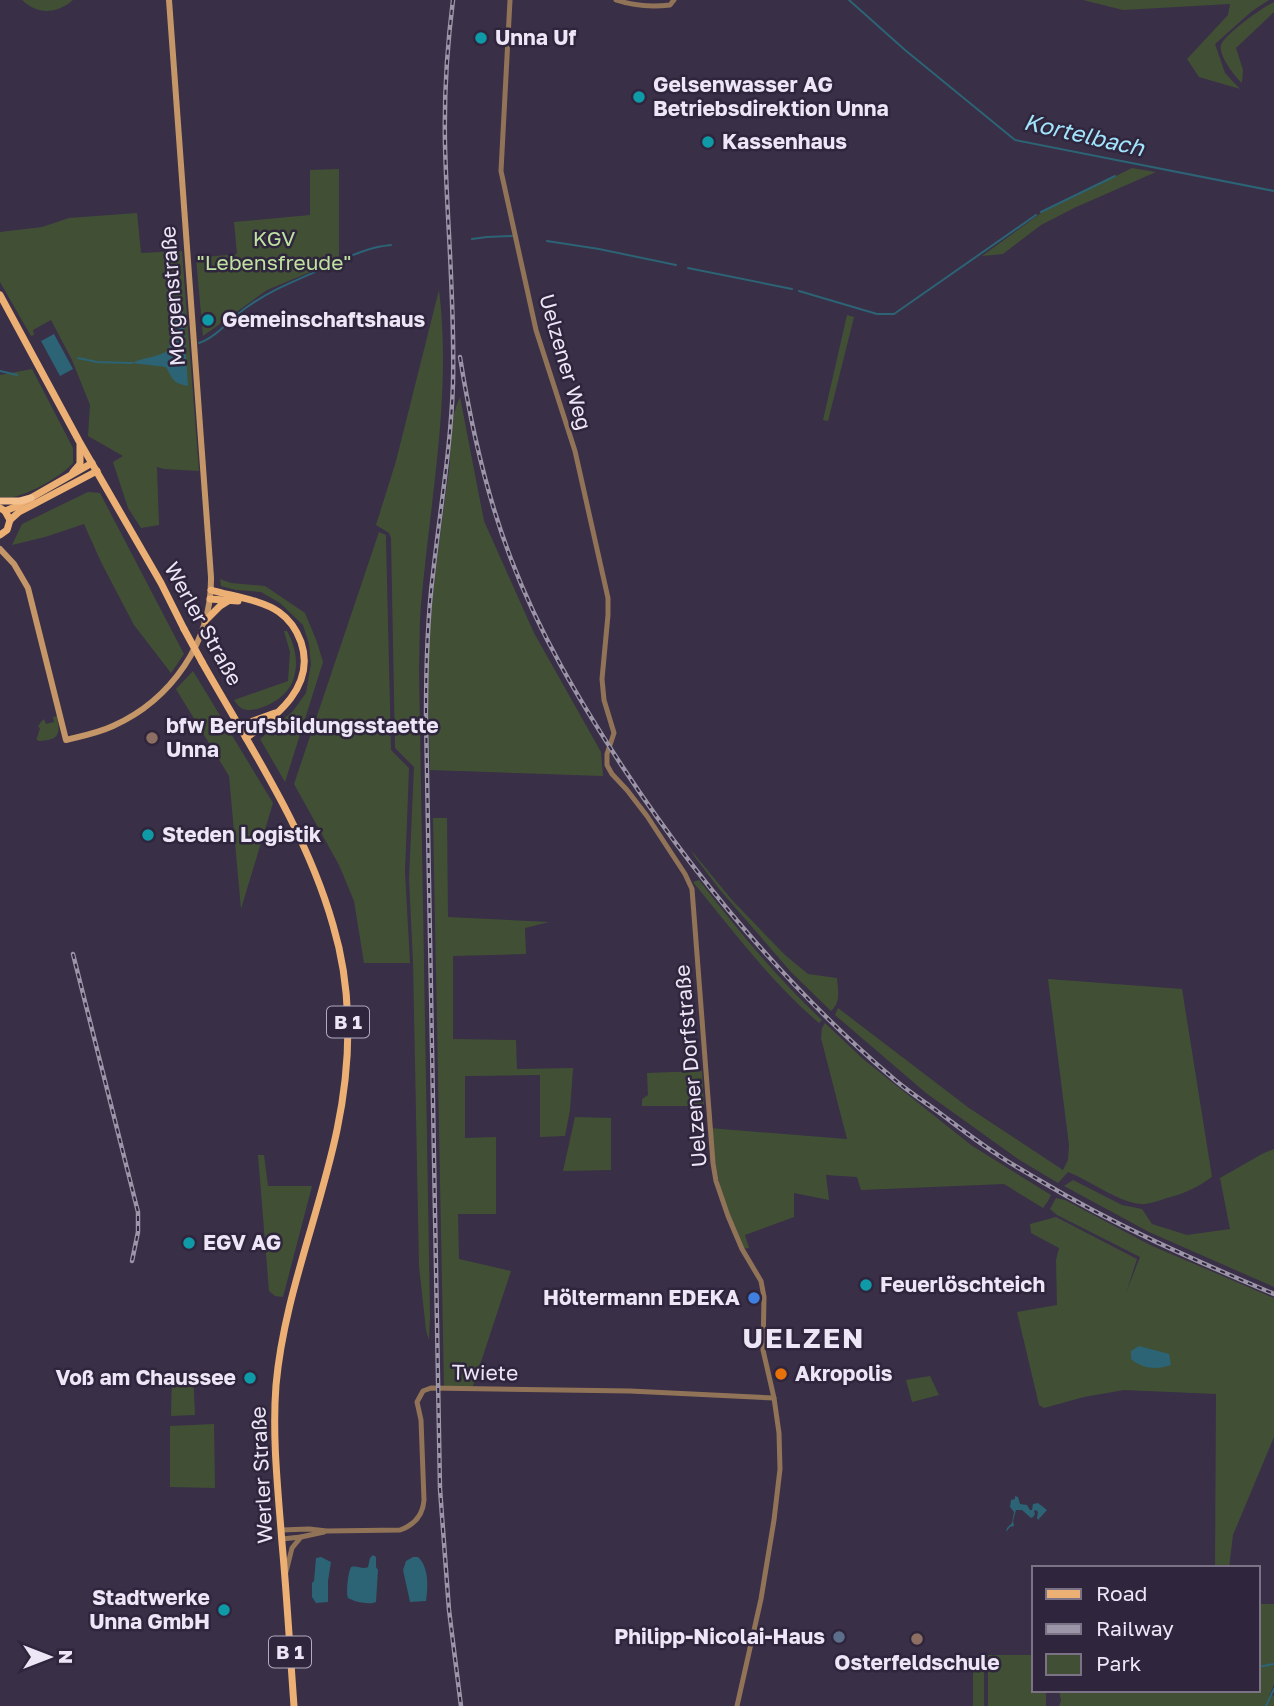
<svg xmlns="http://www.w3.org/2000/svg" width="1274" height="1706" viewBox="0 0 1274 1706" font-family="'Golos Text',sans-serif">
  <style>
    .green { fill: #415035 }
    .water { fill: #2c6375 }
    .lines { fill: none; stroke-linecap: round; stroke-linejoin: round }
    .stream { stroke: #2c6375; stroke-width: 2 }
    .tertiary { stroke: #917357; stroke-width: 5 }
    .secondary { stroke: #c59667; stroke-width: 6 }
    .primary { stroke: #edb074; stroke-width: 7 }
    .trunk { stroke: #f4c08d; stroke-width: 7 }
    .rail-casing { stroke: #9c95a8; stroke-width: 4.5 }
    .rail { stroke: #2f253c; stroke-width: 2; stroke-dasharray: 5; stroke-linecap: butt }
    .primary-bridge { stroke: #edb074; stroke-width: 7 }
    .culture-dot { fill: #0f9aa8; stroke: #2f253c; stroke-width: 2.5 }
    .education-dot { fill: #8d6e63; stroke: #2f253c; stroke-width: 2.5 }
    .shop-dot { fill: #3f7fe0; stroke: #2f253c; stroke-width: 2.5 }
    .food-dot { fill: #e8710a; stroke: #2f253c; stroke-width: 2.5 }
    .service-dot { fill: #5c6f8a; stroke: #2f253c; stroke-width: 2.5 }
    .labels { text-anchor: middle; stroke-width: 5; stroke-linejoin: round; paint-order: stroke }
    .shield { fill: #2f253c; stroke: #b3acbe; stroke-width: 2 }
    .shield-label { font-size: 19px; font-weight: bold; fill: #ece6f6 }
    .poi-label { font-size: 21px; font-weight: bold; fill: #ece6f6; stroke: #2f253c; text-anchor: start }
    .park-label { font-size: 21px; fill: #bfe2a1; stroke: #2f253c }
    .street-label { font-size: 21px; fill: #ece6f6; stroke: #2f253c }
    .water-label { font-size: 23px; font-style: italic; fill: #a1e5fd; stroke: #2f253c }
    .district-label { font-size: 28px; font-weight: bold; letter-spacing: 2px; fill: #ece6f6; stroke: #2f253c }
  </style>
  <rect width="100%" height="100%" fill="#392f47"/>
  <g class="green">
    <path d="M22 0H73C57 14 38 15 22 0Z"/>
    <polygon points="1083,0 1269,0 1252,11 1215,44 1225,73 1240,89 1199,77 1187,59 1228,15 1230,4 1123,10"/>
    <path d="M1274 2V12L1236 48 1243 70 1242 83C1235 77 1218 55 1221 45 1225 34 1263 7 1274 2Z"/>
    <polygon points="1132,168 1156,172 1074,208 1041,225 1003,254 982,256 1041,213"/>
    <polygon points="339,169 339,260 267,290 203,336 196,258 237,254 234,222 310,215 310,170"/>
    <polygon points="137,213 141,253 182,251 199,471 164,469 157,467 159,525 141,528 128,508 113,462 123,456 88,436 90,405 72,360 51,320 33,330 34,335 31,336 0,282 0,232 42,227 69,218"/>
    <path d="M439 290C452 395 430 500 421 605 419 626 420 648 419 669L430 1316 429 1340 426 1330 419 1266 413 962 409 879 414 767 395 748 391 538 389 533 376 525 396 461Z"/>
    <polygon points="847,315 854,317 828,421 823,420"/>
    <path d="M32 369 73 448V463C61 476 35 491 17 496 12 498 6 497 0 497V375Z"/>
    <path d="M460 397 484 521 534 633 601 752 603 776 430 770C429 736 428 702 428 668 430 602 440 536 449 470 452 446 449 419 460 397Z"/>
    <polygon points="88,492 100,493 184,654 171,673 134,625 102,564 84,524 45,537 12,545 22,524"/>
    <polygon points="379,532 386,535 386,539 391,750 409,768 405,872 410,963 364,963 354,901 339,865 294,784"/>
    <polygon points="220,579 231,583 265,586 305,613 317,642 323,662 285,782 260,739 293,711 306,693 311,664 309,644 303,625 280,603 261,592 236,590 221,586"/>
    <path d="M284 631H287C294 644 298 658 295 673 292 692 275 704 257 709 252 710 246 711 241 708 238 706 236 703 234 700L288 681 290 652Z"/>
    <polygon points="193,671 273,803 241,909 229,776 176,689"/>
    <path d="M57 716C61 736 58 740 38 741L36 738H37L40 728 38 727 40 723 44 719 46 724 54 722 53 717Z"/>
    <polygon points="433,818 447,818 448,917 549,922 525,928 526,954 453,956 453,1039 516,1040 517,1069 573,1068 570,1110 565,1136 540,1137 540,1075 465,1076 465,1138 496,1137 496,1214 458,1214 459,1259 511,1271 472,1389 444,1388"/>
    <path d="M691 850 732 900 785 955 808 974 837 978C838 991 841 1002 831 1011L791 972 720 890 695 857Z"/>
    <path d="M699 880C737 929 777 978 822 1020L819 1023C771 982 733 931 693 882Z"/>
    <path d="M1048 979 1182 989 1212 1177C1198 1187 1184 1194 1167 1198 1160 1200 1152 1203 1145 1204 1124 1206 1089 1180 1068 1172L1058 1183 1018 1159 926 1093 835 1015 838 1008 969 1108 1063 1170 1068 1160 1069 1145Z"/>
    <polygon points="825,1023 863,1059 971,1145 1051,1195 1048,1201 1043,1208 1004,1184 861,1190 857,1177 826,1175 829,1200 794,1193 794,1217 745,1235 749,1248 742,1249 722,1198 709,1128 847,1139 821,1038 822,1028"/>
    <polygon points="702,1071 704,1106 642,1106 642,1099 648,1095 647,1073"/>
    <polygon points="575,1117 611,1118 611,1170 563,1171"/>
    <polygon points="1274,1149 1274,1287 1149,1232 1064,1186 1073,1180 1122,1205 1142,1209 1152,1224 1187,1235 1230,1229 1220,1178 1262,1154"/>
    <polygon points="258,1155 264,1155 268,1186 312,1186 283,1297 275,1296 269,1291"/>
    <polygon points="1056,1198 1065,1200 1150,1245 1274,1298 1274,1437 1233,1535 1229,1568 1215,1568 1216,1394 1124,1390 1084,1397 1044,1408 1039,1405 1017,1312 1057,1305 1056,1260 1059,1248 1031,1233 1030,1224 1056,1217 1137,1259 1126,1293 1140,1257 1057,1215 1050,1209"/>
    <polygon points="172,1372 193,1372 195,1415 171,1416"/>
    <polygon points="930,1376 939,1395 912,1402 906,1380"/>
    <polygon points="214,1424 215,1488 170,1487 170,1426"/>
    <polygon points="1258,1604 1274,1604 1274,1684 1269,1697 1274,1695 1274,1706 1059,1706 1061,1701 1059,1690 1258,1690"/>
    <polygon points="988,1655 1034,1655 1034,1690 1046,1690 1046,1706 988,1706"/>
    <rect x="973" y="1662" width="11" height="44"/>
  </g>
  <g class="water">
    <path d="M183 310 188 386C173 383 173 380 166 367L132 363C144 357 157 358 169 350 171 335 171 321 183 310Z"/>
    <polygon points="54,334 73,369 60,376 41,341"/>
    <path d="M1139 1346 1169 1354 1171 1365C1156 1370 1143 1369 1131 1359V1351Z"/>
    <polygon points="1015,1496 1018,1497 1020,1504 1027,1505 1030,1510 1032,1510 1033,1504 1038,1503 1047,1510 1038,1520 1037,1518 1038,1512 1036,1510 1034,1511 1035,1514 1033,1517 1031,1518 1022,1510 1016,1510 1013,1521 1014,1526 1010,1527 1006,1532 1007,1528 1012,1523 1014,1512 1010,1507 1011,1500 1015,1499"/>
    <path d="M373 1555 376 1557V1567L378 1570 376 1602C369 1605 355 1602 348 1598 346 1592 348 1573 351 1567 357 1565 363 1570 368 1567L370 1558Z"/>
    <polygon points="321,1557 331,1562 328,1581 328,1602 316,1603 312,1597 312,1583 314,1581 316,1558"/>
    <path d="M413 1557H418C429 1567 428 1587 426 1601L410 1602 403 1570 406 1561Z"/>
  </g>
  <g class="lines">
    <g class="stream">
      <polyline points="849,0 905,50 1015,140 1274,191"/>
      <polyline points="1041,212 1115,176"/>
      <polyline points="472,239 487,237 512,236"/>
      <polyline points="547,241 599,249 676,265"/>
      <polyline points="688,268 792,289"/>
      <polyline points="799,291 877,314 894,314 1036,215"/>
      <path d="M199 343C217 337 231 318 247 307 271 290 297 280 324 268 346 258 367 247 391 245"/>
      <polyline points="78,358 97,362 132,363"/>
      <polyline points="0,371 17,375"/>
      <polyline points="1258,1667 1274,1664"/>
      <polyline points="1266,1706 1274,1689"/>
    </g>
    <g class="tertiary">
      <polyline points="510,0 501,171 536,330 575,451 608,598 608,615 602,679 604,700 614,733 607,754 607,765 612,774 627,790 647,816 685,874 692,889 713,1163 716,1181 728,1216 742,1249 761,1281 764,1297 763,1350 774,1398 779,1433 780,1469 774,1520 761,1599 737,1706"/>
      <path d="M616 0C634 6 652 7 670 5L674 0"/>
      <path d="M281 1530 309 1529 327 1531 400 1530C414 1525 423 1515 424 1500L421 1420 417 1402 423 1391 431 1388 630 1391 774 1398"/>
      <polyline points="282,1539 301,1537 324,1532"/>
      <polyline points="286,1572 292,1548 301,1537"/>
    </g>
    <path class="secondary" d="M0 549 14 564 28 588 66 740C82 736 98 733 113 726 171 700 212 642 211 577L169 0"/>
    <g class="primary">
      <polyline points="0,295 79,441 161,583 184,629"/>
      <polyline points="73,472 80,464 80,445"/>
      <polyline points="0,508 5,511 10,520 7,530 0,535"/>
      <polyline points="5,511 15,507 92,463"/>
      <polyline points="10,520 19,512 97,471"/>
      <path d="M211 590C231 596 262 600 279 612 289 619 297 631 301 642 316 686 277 716 246 738"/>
      <polyline points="210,599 238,601"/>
      <polyline points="205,621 220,606 228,601"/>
      <path d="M202 662C250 747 306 830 333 925 353 992 351 1063 337 1130 319 1216 284 1297 276 1385 272 1437 278 1490 282 1543 287 1597 290 1652 294 1706"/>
      <polyline points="240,728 253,721 275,713"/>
    </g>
    <polyline class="trunk" points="0,501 20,501 31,498"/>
    <defs>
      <g id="rail">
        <path d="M453 0C447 47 444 96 445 144 447 224 455 303 453 383 451 447 440 510 433 574 427 621 426 669 426 717L440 1489 449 1610 461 1706"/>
        <path d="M460 357C471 426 486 494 511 559 539 633 579 700 622 766 699 883 788 989 895 1080 908 1091 923 1101 937 1111 956 1125 975 1140 995 1153 1009 1163 1024 1171 1039 1180 1114 1225 1194 1260 1274 1294"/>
        <polyline points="73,954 138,1212 138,1232 132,1261"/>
      </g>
    </defs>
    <use href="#rail" class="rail-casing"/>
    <use href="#rail" class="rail"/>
    <polyline class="primary-bridge" points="184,629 202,662"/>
  </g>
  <g class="culture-dot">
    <circle cx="481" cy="38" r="7"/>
    <circle cx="639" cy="97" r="7"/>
    <circle cx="708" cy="142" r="7"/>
    <circle cx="208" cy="320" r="7"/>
    <circle cx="148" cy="835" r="7"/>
    <circle cx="189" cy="1243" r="7"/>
    <circle cx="866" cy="1285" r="7"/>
    <circle cx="250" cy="1378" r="7"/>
    <circle cx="224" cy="1610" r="7"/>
  </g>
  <g class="education-dot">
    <circle cx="152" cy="738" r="7"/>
    <circle cx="917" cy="1639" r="7"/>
  </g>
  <circle class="shop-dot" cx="754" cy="1298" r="7"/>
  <circle class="food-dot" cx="781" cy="1374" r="7"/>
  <circle class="service-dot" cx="839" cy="1637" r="7"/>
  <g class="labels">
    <g class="shield">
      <rect x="327" y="1006.5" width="42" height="31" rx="5"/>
      <rect x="269" y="1636.5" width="42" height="31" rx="5"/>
    </g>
    <g class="shield-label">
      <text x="348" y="1029">B 1</text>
      <text x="290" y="1659">B 1</text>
    </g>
    <g class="poi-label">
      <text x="495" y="45">Unna Uf</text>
      <text x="653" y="92">Gelsenwasser AG<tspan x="653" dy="24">Betriebsdirektion Unna</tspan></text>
      <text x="722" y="149">Kassenhaus</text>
      <text x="222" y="327">Gemeinschaftshaus</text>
      <text x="166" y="733">bfw Berufsbildungsstaette<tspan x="166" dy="24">Unna</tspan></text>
      <text x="162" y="842">Steden Logistik</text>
      <text x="203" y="1250">EGV AG</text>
      <text x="880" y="1292">Feuerlöschteich</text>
      <text x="740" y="1305" text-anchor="end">Höltermann EDEKA</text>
      <text x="795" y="1381">Akropolis</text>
      <text x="236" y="1385" text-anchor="end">Voß am Chaussee</text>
      <text x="210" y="1605" text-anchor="end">Stadtwerke<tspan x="210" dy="24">Unna GmbH</tspan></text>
      <text x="825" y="1644" text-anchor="end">Philipp-Nicolai-Haus</text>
      <text x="917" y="1670" text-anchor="middle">Osterfeldschule</text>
    </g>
    <g class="park-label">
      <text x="274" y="246">KGV<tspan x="274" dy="24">"Lebensfreude"</tspan></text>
    </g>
    <g class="street-label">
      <text transform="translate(173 296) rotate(-94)" y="7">Morgenstraße</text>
      <text transform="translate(565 362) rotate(74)" y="7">Uelzener Weg</text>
      <text transform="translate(203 624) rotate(61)" y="7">Werler Straße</text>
      <text transform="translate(691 1066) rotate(-95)" y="7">Uelzener Dorfstraße</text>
      <text transform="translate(485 1373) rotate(1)" y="7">Twiete</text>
      <text transform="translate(262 1475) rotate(-93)" y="7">Werler Straße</text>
    </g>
    <g class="water-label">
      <text transform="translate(1084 135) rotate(13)" y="8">Kortelbach</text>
    </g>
    <g class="district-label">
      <text x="804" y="1348">UELZEN</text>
    </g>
  </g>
  <rect x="1032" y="1566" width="228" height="126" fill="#2f253c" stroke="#7b7286" stroke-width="2"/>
  <rect x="1046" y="1589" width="35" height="10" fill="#edb074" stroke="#7b7286" stroke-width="2"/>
  <text x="1096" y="1601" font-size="21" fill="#ece6f6">Road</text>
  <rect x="1046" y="1624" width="35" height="10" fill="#9c95a8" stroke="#7b7286" stroke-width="2"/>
  <text x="1096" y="1636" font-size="21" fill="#ece6f6">Railway</text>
  <rect x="1046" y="1654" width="35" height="21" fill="#415035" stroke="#7b7286" stroke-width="2"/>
  <text x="1096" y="1671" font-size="21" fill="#ece6f6">Park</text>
  <g transform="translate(49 1657) rotate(90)" stroke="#2f253c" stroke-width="5" paint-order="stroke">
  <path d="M0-5L12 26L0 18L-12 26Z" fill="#ece6f6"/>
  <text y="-10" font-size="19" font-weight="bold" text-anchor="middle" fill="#ece6f6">N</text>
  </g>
</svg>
